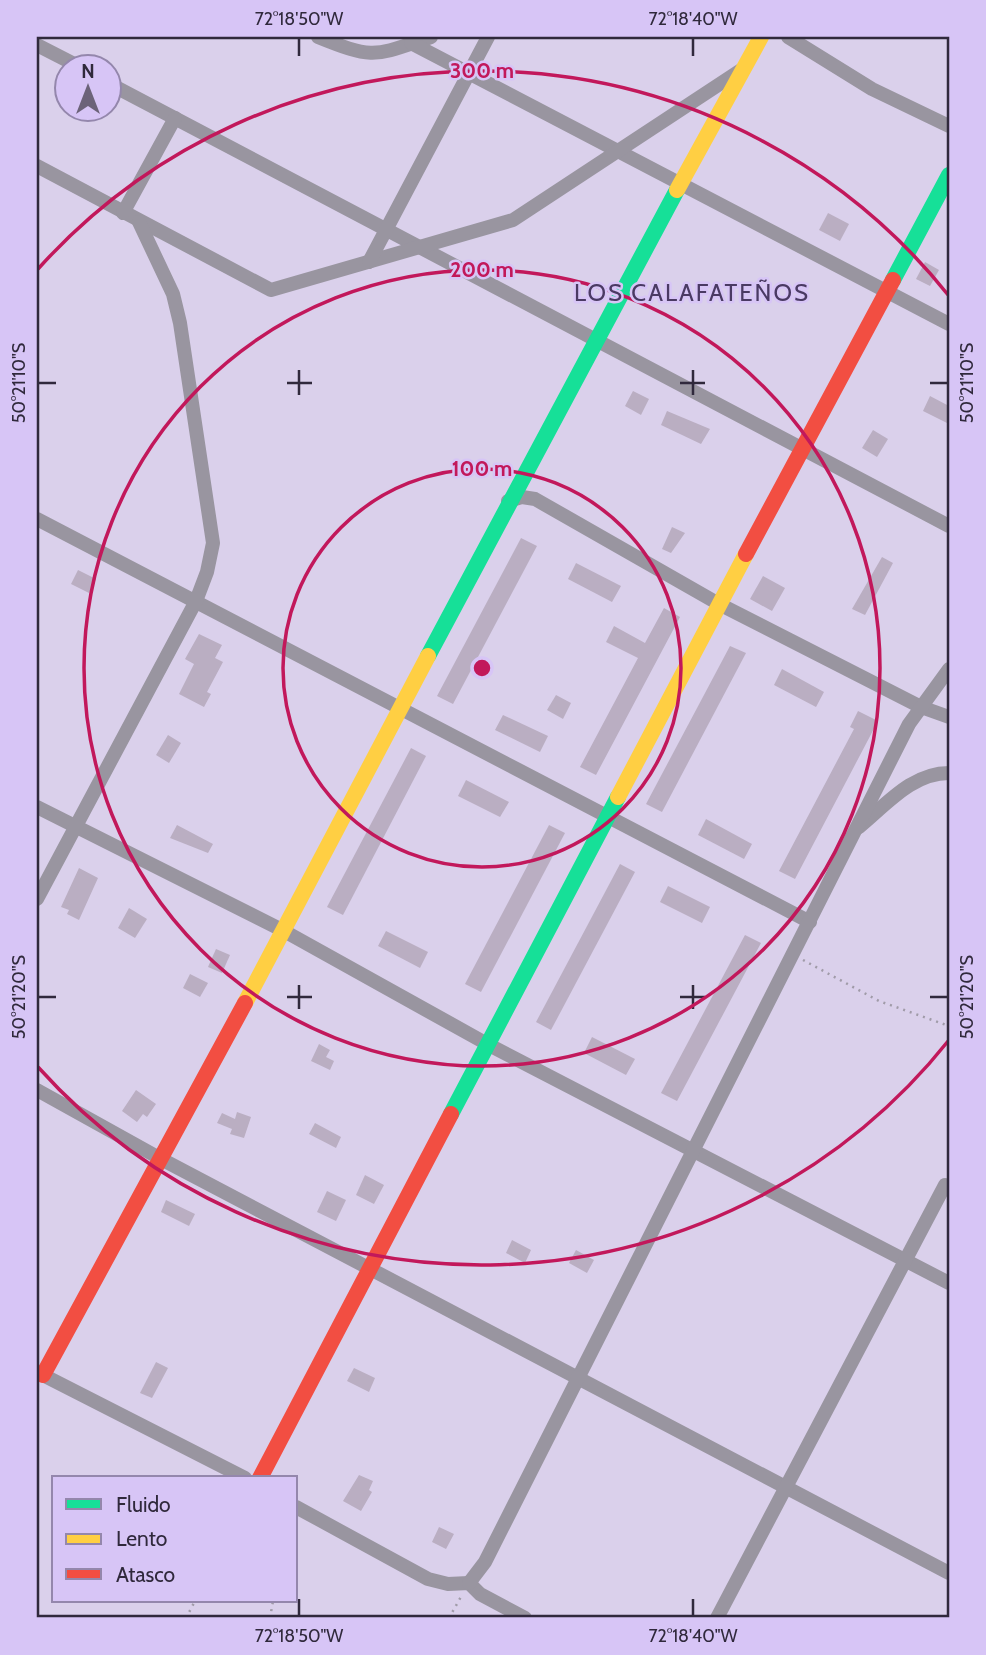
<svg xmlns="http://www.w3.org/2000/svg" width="986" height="1655" viewBox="0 0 986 1655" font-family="Cabin,sans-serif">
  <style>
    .building { fill: #baaec2 }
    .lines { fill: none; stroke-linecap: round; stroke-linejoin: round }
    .path { stroke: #a09ba8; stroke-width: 2.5; stroke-dasharray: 2 5; stroke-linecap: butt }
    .street { stroke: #9995a0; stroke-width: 14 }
    .fast { stroke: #16e098; stroke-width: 16 }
    .slow { stroke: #ffcf43; stroke-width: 16 }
    .jam { stroke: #f24e42; stroke-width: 16 }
    .ticks { fill: none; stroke: #30293c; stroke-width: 2.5 }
    .ring { fill: none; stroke: #c2185b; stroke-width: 3.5 }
    .labels { text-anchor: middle; stroke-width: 5; stroke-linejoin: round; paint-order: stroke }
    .neighbourhood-label { font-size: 24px; letter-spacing: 2px; fill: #4a3a63; stroke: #d7c5f6 }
    .centre { fill: #c2185b; stroke: #d7c5f6; stroke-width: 3.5 }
    .ring-label { font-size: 21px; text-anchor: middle; font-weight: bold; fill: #c2185b; stroke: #d7c5f6; stroke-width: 5; stroke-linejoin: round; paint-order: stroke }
    .neatline { fill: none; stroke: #30293c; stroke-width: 2.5 }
    .ticks-label { font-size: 18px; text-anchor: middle; fill: #30293c }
  </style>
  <rect width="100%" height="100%" fill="#dad0eb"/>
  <g class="building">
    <polygon points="828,213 849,224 840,241 819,230"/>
    <polygon points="925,262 939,270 930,286 916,279"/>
    <polygon points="633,391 649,399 641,415 625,406"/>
    <polygon points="930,396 949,406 949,424 923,411"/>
    <polygon points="667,411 710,429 701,444 661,425"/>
    <polygon points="873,430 888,439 877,457 862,448"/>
    <polygon points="672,527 685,533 671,553 662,549"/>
    <polygon points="521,538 537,546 453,704 437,696"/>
    <polygon points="882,557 893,563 865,615 852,609"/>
    <polygon points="576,563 621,586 612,602 568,579"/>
    <polygon points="78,570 96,579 89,593 71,584"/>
    <polygon points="763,576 785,588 772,611 750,599"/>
    <polygon points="664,608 680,617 596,775 580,767 638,658 606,642 614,626 645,643"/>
    <polygon points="199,634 222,645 215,658 223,662 207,692 211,694 204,707 179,694 194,664 185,659"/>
    <polygon points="730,646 746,653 662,812 646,804"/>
    <polygon points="782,669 824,692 816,707 774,685"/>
    <polygon points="556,695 571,703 563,719 547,710"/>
    <polygon points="858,711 878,721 795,879 779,871 854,729 850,727"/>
    <polygon points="503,715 548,736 540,752 495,730"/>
    <polygon points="168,735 181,743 169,763 156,755"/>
    <polygon points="411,748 426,756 343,915 327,907"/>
    <polygon points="466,780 509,802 500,817 458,796"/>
    <polygon points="706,819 752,844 744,859 698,835"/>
    <polygon points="177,825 213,844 208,853 170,838"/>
    <polygon points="549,825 565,833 481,992 465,984"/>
    <polygon points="620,864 635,872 551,1030 536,1022"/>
    <polygon points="79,868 98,878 79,920 67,914 69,910 61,907"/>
    <polygon points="668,886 710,907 702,923 660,902"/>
    <polygon points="129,908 147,919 135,938 118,928"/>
    <polygon points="386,931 428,952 420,968 378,946"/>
    <polygon points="745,935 761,943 677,1101 661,1093"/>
    <polygon points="216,949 230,955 222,973 208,967"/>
    <polygon points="190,974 208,983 200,997 183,988"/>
    <polygon points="592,1037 635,1059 626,1075 584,1053"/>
    <polygon points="319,1044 330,1050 326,1057 334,1061 330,1070 311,1061"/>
    <polygon points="136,1090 156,1104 147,1117 143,1114 137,1122 122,1111"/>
    <polygon points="237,1112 251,1117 244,1138 230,1134 232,1129 217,1123 222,1113 235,1119"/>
    <polygon points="315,1123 341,1137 336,1148 309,1134"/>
    <polygon points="365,1175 384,1185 374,1204 356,1195"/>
    <polygon points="327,1191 346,1200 336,1221 317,1212"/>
    <polygon points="166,1200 195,1214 189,1226 161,1212"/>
    <polygon points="512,1240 531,1250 525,1263 506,1253"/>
    <polygon points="576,1250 594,1260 587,1273 569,1263"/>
    <polygon points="156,1362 168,1368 152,1398 140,1393"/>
    <polygon points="354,1368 375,1378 369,1392 347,1381"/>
    <polygon points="359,1475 373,1481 369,1490 372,1492 361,1511 343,1501"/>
    <polygon points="439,1527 454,1534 446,1549 432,1542"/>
  </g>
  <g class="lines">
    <g class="path">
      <polyline points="803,960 879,1001 949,1026"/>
      <polyline points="186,1618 195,1601"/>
      <polyline points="270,1618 273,1601"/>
      <polyline points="449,1618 462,1595"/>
    </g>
    <g class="street">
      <path d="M318 37C375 60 374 56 431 37"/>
      <polyline points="788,37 872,89 949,126"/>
      <polyline points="411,43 949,324"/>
      <polyline points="37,45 78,66"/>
      <polyline points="108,83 949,526"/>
      <polyline points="37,166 271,290 513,220 741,70"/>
      <polyline points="123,213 175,118"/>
      <polyline points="369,262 488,37"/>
      <polyline points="508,501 522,497 535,499 719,604 921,707 949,717"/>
      <polyline points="37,519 810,922"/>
      <polyline points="37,807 284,931 489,1045 949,1283"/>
      <path d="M859 827C887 804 912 773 949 773"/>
      <polyline points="37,899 196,601 207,572 213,543 180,323 173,294 139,222"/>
      <polyline points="37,1090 163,1160 949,1573"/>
      <polyline points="37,1372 245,1478"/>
      <polyline points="296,1507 428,1579 448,1584 469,1583 480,1594 525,1618"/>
      <polyline points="469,1583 485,1562 909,724 949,669"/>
      <polyline points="717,1618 945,1185"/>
    </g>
    <g class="fast">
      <polyline points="893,280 949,175"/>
      <polyline points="428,656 677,190"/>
      <polyline points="451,1114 618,797"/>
    </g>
    <g class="slow">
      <polyline points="677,190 761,37"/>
      <polyline points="618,797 746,554"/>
      <polyline points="245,1003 428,656"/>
    </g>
    <g class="jam">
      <polyline points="746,554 893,280"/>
      <polyline points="43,1375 245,1003"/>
      <polyline points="260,1478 451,1114"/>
    </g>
  </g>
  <path class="ticks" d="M299 38V56M693 38V56M299 370V395M693 370V395M38 383H56M287 383H312M680 383H705M930 383H948M299 985V1009M693 985V1009M38 997H56M287 997H312M680 997H705M930 997H948M299 1599V1616M693 1599V1616"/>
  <g class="ring">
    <circle cx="482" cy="668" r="199"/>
    <circle cx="482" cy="668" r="398"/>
    <path d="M949 1040A597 597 0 0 1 38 1067M38 269A597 597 0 0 1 949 296"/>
  </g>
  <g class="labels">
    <g class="neighbourhood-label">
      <text x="692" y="301">LOS CALAFATEÑOS</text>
    </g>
  </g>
  <circle cx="482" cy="668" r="10" class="centre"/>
  <g class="ring-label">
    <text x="482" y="78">300 m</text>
    <text x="482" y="277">200 m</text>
    <text x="482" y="476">100 m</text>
  </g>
  <rect width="986" height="1655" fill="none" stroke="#d7c5f6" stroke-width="77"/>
  <rect x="52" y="1476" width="245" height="126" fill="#d7c5f6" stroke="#9487ac" stroke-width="2"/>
  <rect x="66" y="1499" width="35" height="10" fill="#16e098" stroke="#9487ac" stroke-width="2"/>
  <text x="116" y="1512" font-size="21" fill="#30293c">Fluido</text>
  <rect x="66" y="1534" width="35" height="10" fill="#ffcf43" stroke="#9487ac" stroke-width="2"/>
  <text x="116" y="1546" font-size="21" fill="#30293c">Lento</text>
  <rect x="66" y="1569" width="35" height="10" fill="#f24e42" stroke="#9487ac" stroke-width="2"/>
  <text x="116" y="1582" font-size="21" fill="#30293c">Atasco</text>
  <g transform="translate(88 88)"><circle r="33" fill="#d7c5f6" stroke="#9487ac" stroke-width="2"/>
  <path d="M0-5L12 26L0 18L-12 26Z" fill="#6c6379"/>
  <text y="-10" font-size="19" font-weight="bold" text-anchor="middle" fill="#30293c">N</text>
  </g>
  <rect x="38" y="38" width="910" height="1578" class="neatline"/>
  <g class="ticks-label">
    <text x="299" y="25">72°18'50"W</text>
    <text x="693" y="25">72°18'40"W</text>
    <text transform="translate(19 383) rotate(-90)" y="6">50°21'10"S</text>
    <text transform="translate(967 383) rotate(-90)" y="6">50°21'10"S</text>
    <text transform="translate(19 997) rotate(-90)" y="6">50°21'20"S</text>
    <text transform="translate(967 997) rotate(-90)" y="6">50°21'20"S</text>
    <text x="299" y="1642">72°18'50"W</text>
    <text x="693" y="1642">72°18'40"W</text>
  </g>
</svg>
